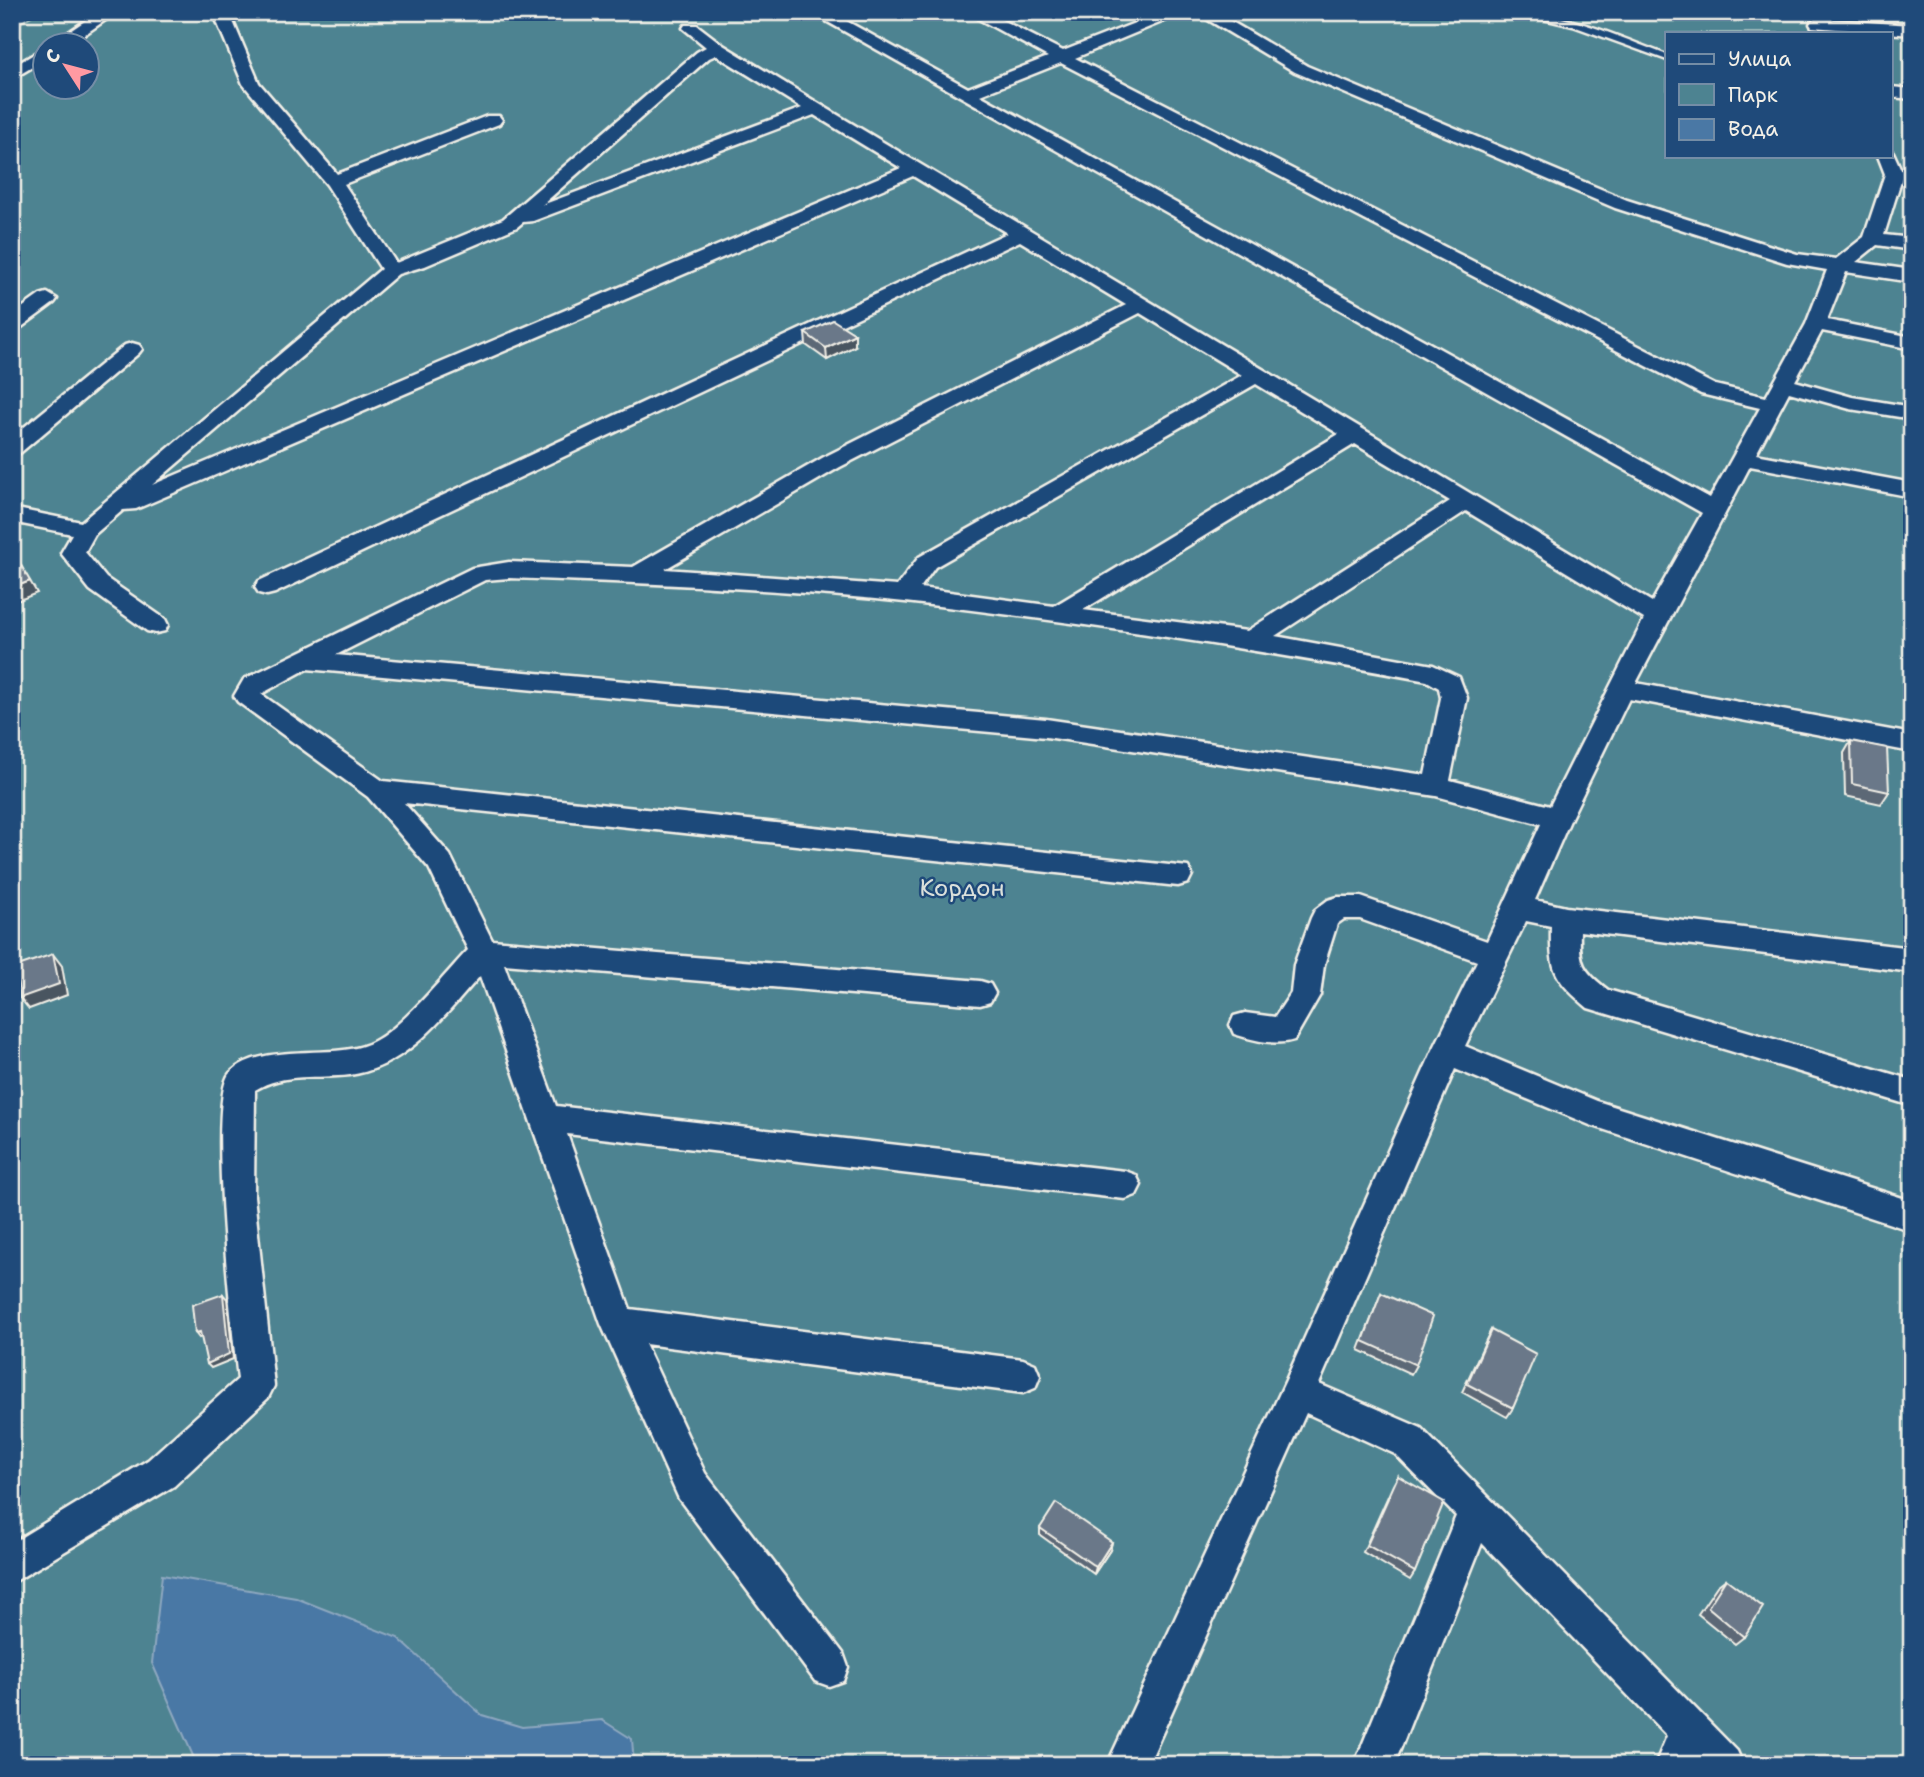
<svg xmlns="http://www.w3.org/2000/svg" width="1924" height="1777" viewBox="0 0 1924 1777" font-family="'Shantell Sans',sans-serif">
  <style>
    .green { fill: #4d8391; stroke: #a0babc; stroke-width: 2; fill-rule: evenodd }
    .water { fill: #4a78a5; stroke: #8ea8c0; stroke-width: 2 }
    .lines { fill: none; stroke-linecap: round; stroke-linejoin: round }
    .lane-casing { stroke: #f4f1e8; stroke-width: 5 }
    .street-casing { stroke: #f4f1e8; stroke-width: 5 }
    .lane { fill: #1f4a7a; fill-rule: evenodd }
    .street { fill: #1f4a7a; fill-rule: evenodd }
    .wall { fill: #5b6776; stroke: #f4f1e8; stroke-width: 2 }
    .shaded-wall { fill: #4a5460; stroke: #f4f1e8; stroke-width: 2 }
    .building { fill: #6a7889; stroke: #f4f1e8; stroke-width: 2 }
    .labels { text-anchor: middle; stroke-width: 5; stroke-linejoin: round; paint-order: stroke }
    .park-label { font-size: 24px; fill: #dbe0db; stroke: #1f4a7a }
  </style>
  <rect width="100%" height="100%" fill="#1f4a7a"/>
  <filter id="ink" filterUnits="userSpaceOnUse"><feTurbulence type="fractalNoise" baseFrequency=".0143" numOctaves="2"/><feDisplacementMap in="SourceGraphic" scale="14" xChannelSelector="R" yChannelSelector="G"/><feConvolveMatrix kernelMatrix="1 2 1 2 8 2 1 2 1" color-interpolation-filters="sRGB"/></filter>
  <g filter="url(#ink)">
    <path class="green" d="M38 12H1912V1765H12V28ZM1667 33H1891V156H1667ZM46 46H88V88H46Z"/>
    <polygon class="water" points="162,1575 296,1598 398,1638 482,1715 522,1727 602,1720 632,1739 634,1765 197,1765 152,1663"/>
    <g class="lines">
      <defs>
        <path id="lane" d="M1514 12C1567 12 1618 37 1667 55V60L1573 26Z"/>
        <g id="street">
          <polygon points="98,12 117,12 68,46 48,46"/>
          <path d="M213 12H229L259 83 337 174 487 116H499L502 120 499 124 344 184 396 263 503 219 697 52 706 47 683 28 685 25H697L723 45 821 105 1652 602 1702 513 810 12H830L968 88 1048 57 966 12H986L1063 51 1163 12H1186L1075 58 1715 385 1766 397 1806 324 1827 270 1787 263 1615 208 1295 72 1195 12H1215L1307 66 1627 200 1797 254 1836 259 1864 237 1885 174 1878 156H1891V152H1893L1903 174 1884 235 1912 238V250L1877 245 1856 262 1912 270V282L1846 272 1827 320 1912 337V349L1822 331 1795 381 1852 397 1912 407V419L1850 409 1789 392 1756 454 1912 483V497L1750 466 1636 683 1912 734V752L1629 699 1571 818 1535 900 1566 907 1912 948V972L1580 931C1579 965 1582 969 1608 990L1912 1080V1106L1588 1008C1554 979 1550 971 1551 926L1526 921 1465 1046 1597 1101 1912 1201V1231L1590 1125 1455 1069 1319 1384 1421 1428 1737 1751 1743 1765H1655L1667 1736 1482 1543 1394 1765H1354L1456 1516 1395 1454 1306 1413 1148 1765H1107L1286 1380 1432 1052 1477 961 1360 919H1344L1337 924 1324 965 1320 995 1294 1040C1276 1046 1252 1040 1234 1034L1230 1025 1234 1016 1245 1013 1275 1017 1291 993 1294 965 1311 918 1315 910 1328 900 1338 897H1361L1487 941 1541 824 1436 796 1046 737 307 669 261 694 383 781 1188 867 1192 875 1188 883 1178 886 404 803 450 855 492 940 980 981 990 984 995 993 990 1002 980 1005 504 964 556 1106 1125 1171 1136 1175 1141 1185 1136 1195 1125 1199 567 1134 630 1309 1023 1359 1035 1364 1040 1376 1035 1388 1023 1393 645 1344 705 1473 843 1653 848 1667 843 1681 829 1686 815 1681 679 1499 601 1324 480 976C444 1016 407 1067 350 1075 318 1079 284 1072 255 1090L254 1196 274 1386 268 1398 174 1486 12 1583V1543L148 1460 238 1379C233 1335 206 1098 230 1073 259 1043 327 1058 363 1046 397 1036 443 976 468 950L429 868 368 797 238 702 234 696 244 679 472 568 509 562 633 567 824 457 1126 305 1020 241 275 593 267 595 259 593 255 587 259 581 1007 233 913 176 136 509 123 510 95 534 85 552 106 578 165 619 168 625 165 631 156 633 147 631 90 590 65 558 61 553 72 534 12 522V508L81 522 381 269 327 185 243 84ZM716 55 802 108 542 205 709 58ZM1061 63 1701 394 1760 408 1710 498 980 95ZM814 115 901 168 152 485 398 274 425 266 517 227 523 222 533 221ZM1140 313 1242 375 919 557 897 586 665 569 840 467ZM1256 384 1339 434 1054 606 920 588 935 567ZM1355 444 1450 501 1247 631 1083 610ZM1466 511 1644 619 1550 806 1450 780 1467 698 1459 677 1433 665 1275 636ZM509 578C639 583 775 588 905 602 1080 622 1254 649 1427 681L1439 688 1441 698 1425 775 1046 719 336 655 485 580Z"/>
          <polygon points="1818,19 1912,25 1912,35 1812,27 1810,24 1812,21"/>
          <polygon points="46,47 46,59 12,79 12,67"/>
          <polygon points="1891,87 1912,89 1912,99 1891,97"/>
          <polygon points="47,293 57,299 54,303 19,329 12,331 12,315 40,295"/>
          <polygon points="132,343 139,345 142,349 139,353 20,453 12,455 12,437 125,345"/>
        </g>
      </defs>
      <use href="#lane" class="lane-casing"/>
      <use href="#street" class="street-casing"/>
      <use href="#lane" class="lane"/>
      <use href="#street" class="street"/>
    </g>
    <g class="wall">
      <polygon points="805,333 855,346 827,360 806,345"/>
      <polygon points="1851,741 1889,792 1881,804 1845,796 1844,753"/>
      <polygon points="1381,1293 1416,1365 1411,1374 1359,1350"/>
      <polygon points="1491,1330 1513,1408 1507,1417 1462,1392 1486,1340"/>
      <polygon points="1398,1476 1415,1572 1410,1580 1363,1552 1393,1485"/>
      <polygon points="1040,1528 1112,1542 1110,1550 1094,1574 1040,1535"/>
      <polygon points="1726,1579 1744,1637 1735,1644 1698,1614 1717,1586"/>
    </g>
    <g class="shaded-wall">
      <polygon points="855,334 855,346 827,360 826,348"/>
      <polygon points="30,581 37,593 12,603 12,588"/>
      <polygon points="53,954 62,966 67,995 29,1009 20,998"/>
      <polygon points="223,1294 227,1299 233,1359 211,1368 207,1364"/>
      <polygon points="200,1332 204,1336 199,1338 195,1333"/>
      <polygon points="1112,1542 1110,1550 1094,1574 1096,1567"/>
    </g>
    <g class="building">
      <polygon points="833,320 855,334 826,348 805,333"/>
      <polygon points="18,560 30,581 12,588 12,562"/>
      <polygon points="1851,741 1887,748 1889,792 1852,784"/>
      <polygon points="53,954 59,984 20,998 15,967"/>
      <polygon points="1381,1293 1433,1316 1416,1365 1363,1341"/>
      <polygon points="223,1294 229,1354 207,1364 200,1332 195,1333 192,1305"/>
      <polygon points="1491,1330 1536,1354 1513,1408 1467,1384"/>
      <polygon points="1398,1476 1444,1502 1415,1572 1367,1545"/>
      <polygon points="1056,1503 1112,1542 1096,1567 1040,1528"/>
      <polygon points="1726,1579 1763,1607 1744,1637 1708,1607"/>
    </g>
  </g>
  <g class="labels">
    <g class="park-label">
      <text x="962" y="896">Кордон</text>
    </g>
  </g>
  <rect width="1924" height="1777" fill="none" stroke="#1f4a7a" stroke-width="42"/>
  <rect x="21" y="21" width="1882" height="1735" fill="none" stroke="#f4f1e8" stroke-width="2.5" filter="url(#ink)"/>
  <rect x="1665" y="32" width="228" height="126" fill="#1f4a7a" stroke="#748da6" stroke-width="2"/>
  <rect x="1679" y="54" width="35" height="10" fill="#1f4a7a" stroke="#748da6" stroke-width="2"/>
  <text x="1728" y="66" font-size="21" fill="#f4f1e8">Улица</text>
  <rect x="1679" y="84" width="35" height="21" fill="#4d8391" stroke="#748da6" stroke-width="2"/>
  <text x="1728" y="102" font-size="21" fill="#f4f1e8">Парк</text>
  <rect x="1679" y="119" width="35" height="21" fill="#4a78a5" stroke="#748da6" stroke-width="2"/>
  <text x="1728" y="136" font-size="21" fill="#f4f1e8">Вода</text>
  <g transform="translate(66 66) rotate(306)"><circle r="33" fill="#1f4a7a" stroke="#748da6" stroke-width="2"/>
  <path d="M0-5L12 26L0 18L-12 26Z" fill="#ff9aa2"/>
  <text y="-10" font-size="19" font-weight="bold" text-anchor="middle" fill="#f4f1e8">С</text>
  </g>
</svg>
